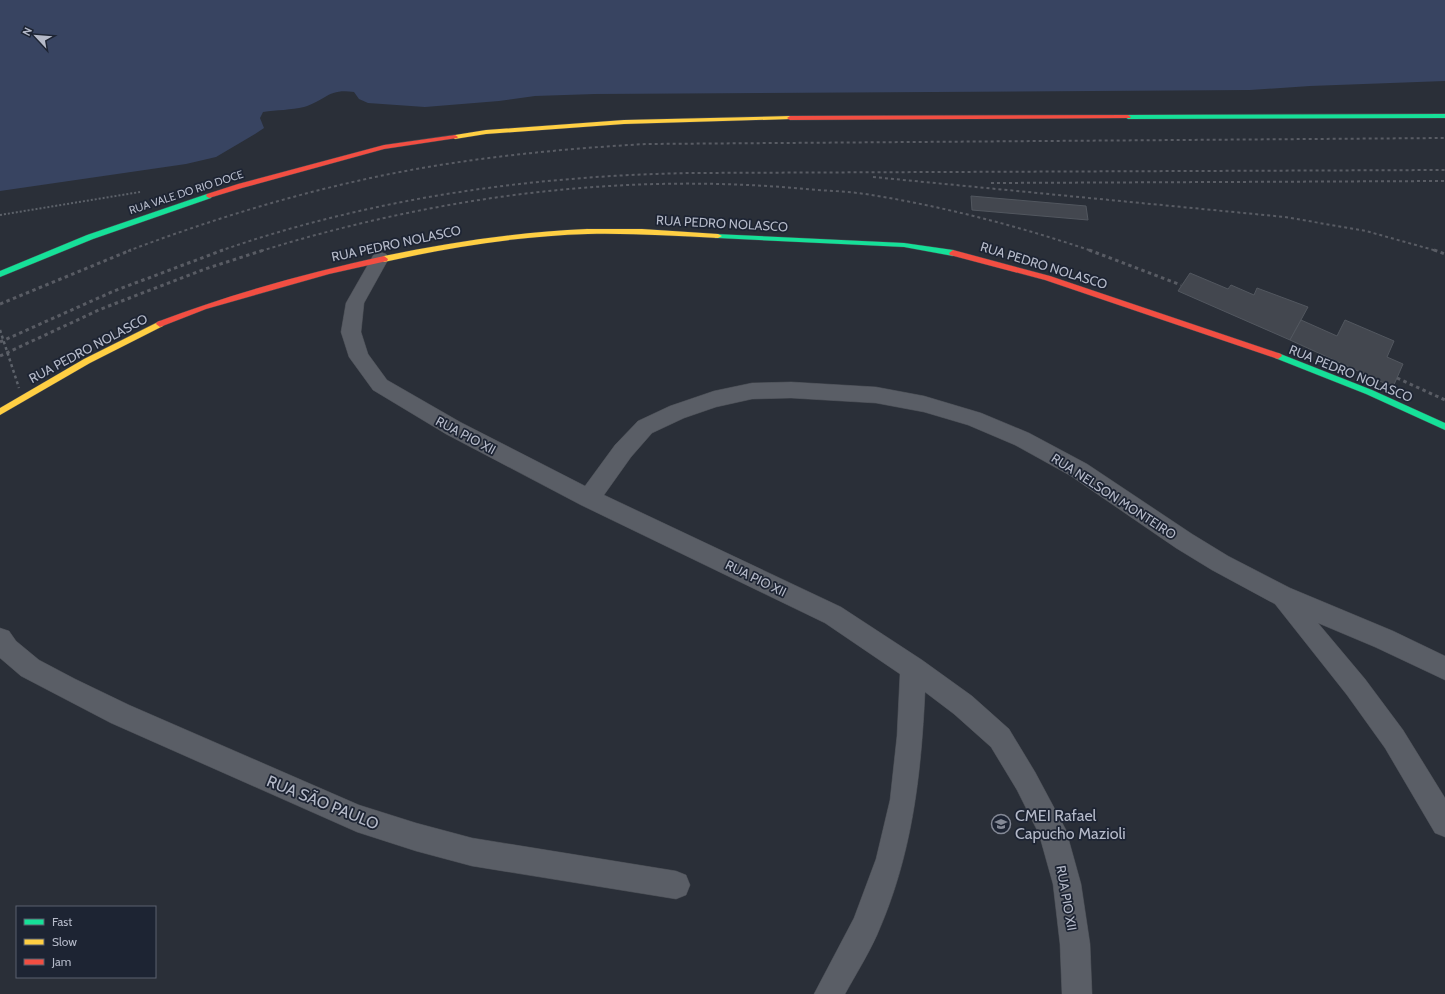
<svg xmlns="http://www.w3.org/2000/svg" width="1445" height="994" viewBox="0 0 1445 994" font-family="Cabin,sans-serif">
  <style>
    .water { fill: #384461 }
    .building { fill: #43474f; stroke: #52575f }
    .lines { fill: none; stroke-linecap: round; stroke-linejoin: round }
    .street-casing { stroke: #464a51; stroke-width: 1 }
    .fast-casing { stroke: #464a51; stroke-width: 1 }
    .slow-casing { stroke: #464a51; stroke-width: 1 }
    .jam-casing { stroke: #464a51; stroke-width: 1 }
    .path { stroke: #5d626a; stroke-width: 2; stroke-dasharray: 2 2; stroke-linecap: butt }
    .street { fill: #5a5e66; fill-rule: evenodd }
    .fast { fill: #16e098; fill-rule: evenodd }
    .slow { fill: #ffcf43; fill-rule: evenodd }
    .jam { fill: #f24e42; fill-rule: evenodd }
    .rail-far1 { stroke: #595c64; stroke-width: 2; stroke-dasharray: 3 3; stroke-linecap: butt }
    .rail { stroke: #595c64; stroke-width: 3; stroke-dasharray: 3.5 3.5; stroke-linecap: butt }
    .path-bridge { stroke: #5d626a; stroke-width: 2.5; stroke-dasharray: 3 3; stroke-linecap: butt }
    .labels { text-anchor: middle; stroke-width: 3.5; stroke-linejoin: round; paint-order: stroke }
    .far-street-label { font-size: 11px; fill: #b5bac9; stroke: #1d2433 }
    .street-label { font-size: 13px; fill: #b5bac9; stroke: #1d2433 }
    .near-street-label { font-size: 16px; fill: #b5bac9; stroke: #1d2433 }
    .near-poi-label { font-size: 16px; fill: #b5bac9; stroke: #1d2433; text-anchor: start }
  </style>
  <rect width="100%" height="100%" fill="#2a2f38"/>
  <path class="water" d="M0 0H1445V81L1310 86 1250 90 595 94 535 96 499 101 425 107 368 103 359 99 354 92C328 88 325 101 304 107 291 110 277 110 263 112L260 118 264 128 255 134 216 157 186 164 0 191Z"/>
  <g class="building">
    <polygon points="971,196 1086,206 1088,220 972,210"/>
    <polygon points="1190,273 1228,289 1231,285 1254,295 1257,288 1308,307 1290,340 1178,291"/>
    <polygon points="1301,320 1337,336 1345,320 1394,341 1387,357 1403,364 1393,387 1290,340"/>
  </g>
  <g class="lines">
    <defs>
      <g id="street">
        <path d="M380 252 386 254 389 258 364 303 361 332 368 354 387 380 460 422 585 486 615 445 638 421 670 406 714 391 752 383 791 382 876 387 924 396 981 413 1029 433 1087 464 1192 534 1228 556 1290 588 1393 631 1445 656V680L1375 647 1318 623 1365 679 1403 730 1445 798V837L1435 833 1385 748 1347 695 1275 604 1212 570 1176 548 1071 476 1015 445 968 425 924 412 876 403 791 398 752 399 716 407 684 418 652 433 631 457 604 495 841 607 922 660 972 696 1009 729 1035 772 1066 830 1081 884 1090 944 1092 994H1062L1060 944 1053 884 1039 834 1017 790 991 747 954 714 925 692C921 777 912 856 877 935 868 955 856 974 845 994H814L854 918 876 859 890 800 897 736 900 674 825 623 581 505 446 434 373 390 349 357 341 332 346 303 374 254Z"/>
        <polygon points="0,628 9,631 16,641 39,660 75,679 129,705 359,805 416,823 472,838 676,871 686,875 690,885 686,895 676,899 472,866 416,851 357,832 111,723 21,676 0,658"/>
      </g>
      <g id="fast">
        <polygon points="1445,114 1445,118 1128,119 1125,117 1128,115"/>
        <polygon points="207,194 211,194 212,196 211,198 93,239 0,277 0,271 87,235"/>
        <polygon points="715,234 904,243 953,250 957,253 953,256 904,247 718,238 715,238"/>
        <polygon points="1278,353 1372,390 1445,423 1445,430 1366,394 1275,358 1274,356"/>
      </g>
      <g id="slow">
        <polygon points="790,116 792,117 792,119 624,124 486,134 455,139 452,137 455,135 486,130 624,120"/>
        <path d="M587 229H642L718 234 722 236 718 238C675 236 631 233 588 234 519 236 451 247 384 262L380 259 384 256C451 242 519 232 587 229Z"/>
        <polygon points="160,321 163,322 164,324 163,326 90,363 0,415 0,408 84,359"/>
      </g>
      <g id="jam">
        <polygon points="1128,115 1131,117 1130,118 790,120 787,118 790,116"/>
        <polygon points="455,135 458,137 457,138 384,149 242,188 209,198 206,196 207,194 238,184 384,145"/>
        <polygon points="953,250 1050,276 1281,354 1282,356 1278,359 1045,280 950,255 949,253"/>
        <path d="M384 256 388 259 387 261 329 274 206 309 160 327 156 324 157 322C231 294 307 273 384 256Z"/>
      </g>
    </defs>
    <use href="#street" class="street-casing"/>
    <use href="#fast" class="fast-casing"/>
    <use href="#slow" class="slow-casing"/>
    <use href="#jam" class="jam-casing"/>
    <polyline class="path" points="0,215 140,192"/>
    <use href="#street" class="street"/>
    <use href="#fast" class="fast"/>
    <use href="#slow" class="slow"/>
    <use href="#jam" class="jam"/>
    <g class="rail-far1">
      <polyline points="873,177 1285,217 1366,231 1437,251"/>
      <polyline points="991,183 1445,181"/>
      <path d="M128 251C210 220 294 194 380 176 467 158 557 149 646 144L1445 138"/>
      <path d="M220 251C371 198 530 176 690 173L1445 170"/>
      <path d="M261 251C437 196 622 172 806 189 826 191 846 191 865 194 943 206 1018 226 1092 251"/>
    </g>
    <g class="rail">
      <polyline points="1089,250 1181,285"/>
      <polyline points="1434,250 1445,254"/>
      <polyline points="0,304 131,250"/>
      <polyline points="0,342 114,291 223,250"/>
      <polyline points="0,356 101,309 205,269 264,250"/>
      <polyline points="1397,378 1445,400"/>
    </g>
    <polyline class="path-bridge" points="0,330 19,388"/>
  </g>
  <defs>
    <symbol id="school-ring" viewBox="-11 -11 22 22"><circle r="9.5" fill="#1d2433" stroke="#848996" stroke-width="1.5"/><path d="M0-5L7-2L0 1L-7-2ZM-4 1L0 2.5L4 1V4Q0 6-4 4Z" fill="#848996"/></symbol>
  </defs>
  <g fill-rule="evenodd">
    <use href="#school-ring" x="990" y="813" width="22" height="22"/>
  </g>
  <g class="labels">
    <g class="far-street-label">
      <text transform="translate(186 192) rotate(-18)" y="4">RUA VALE DO RIO DOCE</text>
    </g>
    <g class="street-label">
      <text transform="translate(722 223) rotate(3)" y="5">RUA PEDRO NOLASCO</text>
      <text transform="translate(396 243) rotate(-12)" y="5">RUA PEDRO NOLASCO</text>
      <text transform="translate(1044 265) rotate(17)" y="5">RUA PEDRO NOLASCO</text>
      <text transform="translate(88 348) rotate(-28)" y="5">RUA PEDRO NOLASCO</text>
      <text transform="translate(1351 373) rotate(22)" y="5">RUA PEDRO NOLASCO</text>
      <text transform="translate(466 435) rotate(28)" y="5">RUA PIO XII</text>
      <text transform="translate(1114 496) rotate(33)" y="5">RUA NELSON MONTEIRO</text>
      <text transform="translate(756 578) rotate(26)" y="5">RUA PIO XII</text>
      <text transform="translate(1067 898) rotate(80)" y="5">RUA PIO XII</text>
    </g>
    <g class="near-street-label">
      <text transform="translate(323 802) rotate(22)" y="6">RUA SÃO PAULO</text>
    </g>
    <g class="near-poi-label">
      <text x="1015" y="821">CMEI Rafael<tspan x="1015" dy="18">Capucho Mazioli</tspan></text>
    </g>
  </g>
  <rect x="16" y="906" width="140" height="72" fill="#1d2433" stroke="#5a606f"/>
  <rect x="24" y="919" width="20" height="6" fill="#16e098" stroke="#5a606f"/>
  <text x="52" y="926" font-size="12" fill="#b5bac9">Fast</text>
  <rect x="24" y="939" width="20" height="6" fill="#ffcf43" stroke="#5a606f"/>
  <text x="52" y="946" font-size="12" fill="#b5bac9">Slow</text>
  <rect x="24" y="959" width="20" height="6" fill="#f24e42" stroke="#5a606f"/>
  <text x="52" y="966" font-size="12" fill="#b5bac9">Jam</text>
  <g transform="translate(36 36) rotate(296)" stroke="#1d2433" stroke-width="3" paint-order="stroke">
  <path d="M0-3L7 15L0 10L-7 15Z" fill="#b5bac9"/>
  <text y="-6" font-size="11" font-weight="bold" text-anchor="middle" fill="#b5bac9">N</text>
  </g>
</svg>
